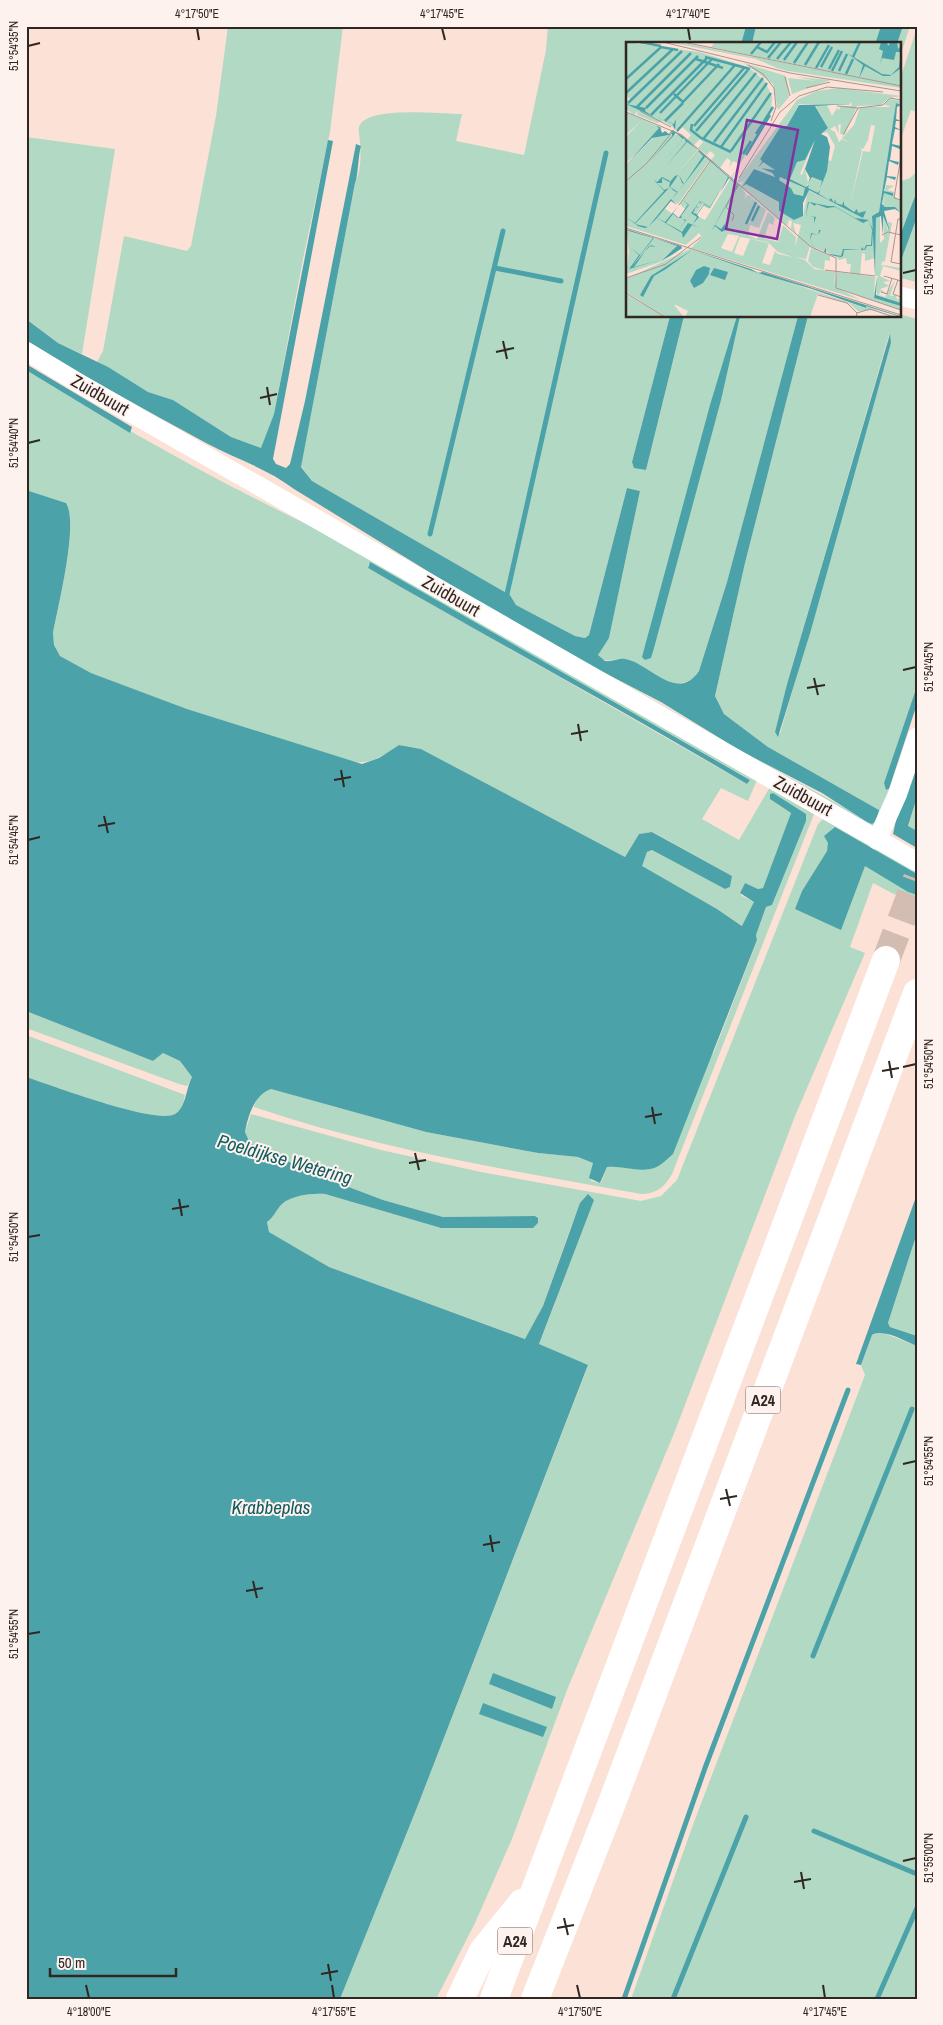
<svg xmlns="http://www.w3.org/2000/svg" width="943" height="2025" viewBox="0 0 943 2025" font-family="'Archivo Narrow',sans-serif">
  <style>
    .green { fill: #b2d9c3; fill-rule: evenodd }
    .water { fill: #4ba3a9 }
    .lines { fill: none; stroke-linecap: round; stroke-linejoin: round }
    .stream { stroke: #4ba3a9; stroke-width: 5 }
    .motorway-tunnel { stroke: #d3bcb2; stroke-width: 28; stroke-dasharray: 28 14; stroke-linecap: butt }
    .minor { stroke: #fff; stroke-width: 19 }
    .motorway { stroke: #fff; stroke-width: 28 }
    .ticks { fill: none; stroke: #302622; stroke-width: 2 }
    .labels { text-anchor: middle; stroke-width: 4; stroke-linejoin: round; paint-order: stroke }
    .shield { fill: #fdf2ed; stroke: #6e635f; stroke-width: 1 }
    .shield-label { font-size: 16px; font-weight: bold; fill: #302622 }
    .street-label { font-size: 18px; fill: #302622; stroke: #fdf2ed }
    .water-label { font-size: 19px; font-style: italic; fill: #115c61; stroke: #fdf2ed }
    .inset-river { fill: none; stroke: #4ba3a9; stroke-width: 2.5 }
    .inset-road { fill: none; stroke: #aa968e; stroke-width: 1 }
    .view { fill: #862f9d; fill-opacity: 0.15; stroke: #862f9d; stroke-width: 2.5 }
    .inset-edge { fill: none; stroke: #302622; stroke-width: 2.5 }
    .neatline { fill: none; stroke: #302622; stroke-width: 2 }
    .ticks-label { font-size: 12px; text-anchor: middle; fill: #302622 }
  </style>
  <rect width="100%" height="100%" fill="#fce1d6"/>
  <g class="green">
    <polygon points="228,26 343,26 330,132 303,259 274,414 261,449 231,437 173,400 148,392 97,362 103,351 124,236 187,251 191,246 216,116"/>
    <path d="M548 26H746L741 44H627V316H670L632 462 646 470 684 316H798L727 582 699 671C680 700 649 669 628 660 617 656 608 665 598 657L599 651 609 638 640 491 627 488 589 635 585 638 575 636 516 605 510 595 312 481 301 466 355 183C361 172 361 155 360 142 360 138 358 131 359 127 365 105 445 114 462 114L456 141 524 155 546 50Z"/>
    <polygon points="756,26 881,26 875,44 752,44"/>
    <polygon points="903,26 910,26 899,60 899,44 897,44"/>
    <polygon points="917,28 917,112 911,110 899,144 899,82"/>
    <polygon points="26,137 115,149 82,354 58,343 26,319"/>
    <polygon points="917,171 917,191 899,237 899,182 910,178"/>
    <polygon points="917,217 917,282 900,278 899,266"/>
    <path d="M899 314 917 319V686L884 783 886 790 894 791 875 828 618 681C659 702 697 726 738 749 781 774 825 795 867 822L879 810 768 747 724 714 715 696 745 563 808 316H899ZM889 335 891 343 780 734 775 732 787 684Z"/>
    <path d="M26 370C131 433 237 493 349 544L757 780 748 801 721 788 702 819 739 840 770 787 814 814 672 1174C665 1187 656 1194 641 1194 510 1170 380 1150 254 1107 257 1097 260 1093 271 1089L426 1132 538 1153 578 1157 593 1163 591 1181 601 1183 607 1167 618 1166 626 1168 714 1052 757 941 756 935 766 907 772 905 806 821V814L770 799 791 813 763 888 758 889 745 883 740 893 742 896 755 902 743 926 717 909 641 866 647 852 652 850 725 889 730 887 732 876 653 832 639 834 625 857 421 749 399 745C384 755 370 766 351 761L187 709 91 673 60 656 54 645 53 633C58 606 79 523 66 503L26 490ZM369 563 749 779 750 780 747 784 368 568Z"/>
    <polygon points="917,797 917,831 908,827"/>
    <path d="M823 819 917 869V874L835 827 827 851 802 891 795 909 865 865 908 892 916 895C904 904 885 888 873 883L850 947 865 953 795 1116 675 1431 567 1690 512 1839 475 1923 436 1999H340L418 1805 588 1366 539 1344 555 1303 573 1221 543 1306 526 1339 329 1267 269 1232 267 1222C274 1217 276 1210 282 1204 292 1195 313 1193 325 1194L441 1228H533L538 1223V1218L535 1216 443 1217 383 1200 312 1173 250 1143 245 1132 251 1114 381 1150 481 1172 641 1201 661 1196 677 1180 818 824Z"/>
    <polygon points="26,1011 153,1061 163,1053 180,1061 192,1077 187,1086 179,1084 26,1028"/>
    <path d="M26 1035 185 1095C183 1103 183 1110 175 1114 156 1125 51 1085 26 1077Z"/>
    <polygon points="917,1233 917,1336 890,1327 888,1323"/>
    <polygon points="881,1332 917,1346 917,1999 631,1999 694,1822 865,1375 861,1365 872,1335"/>
  </g>
  <g class="water">
    <polygon points="746,26 756,26 752,44 741,44"/>
    <polygon points="881,26 903,26 897,44 875,44"/>
    <path d="M328 140 333 141 273 459 276 464 286 468 290 464 305 401 356 144 361 146C358 156 358 178 355 183L301 467 312 481 510 595 516 605 575 636 585 638 589 635 627 488 640 491 609 638 598 655 605 661C612 662 619 658 625 659 648 662 677 704 699 671L727 582 798 316H808L745 563 715 696 724 714 768 747 879 810 876 821 872 824 867 822 822 793 739 750 661 702 535 637 294 489C268 469 236 459 206 443 145 410 86 377 26 341V319L58 343 108 367 148 392 173 400 231 437 261 448 274 414Z"/>
    <polygon points="917,191 917,217 899,266 899,238"/>
    <polygon points="670,316 684,316 646,470 634,468 632,462"/>
    <polygon points="737,316 740,316 721,400 654,648 651,658 645,660 642,657 710,405"/>
    <polygon points="890,334 891,343 811,630 778,737 775,732 787,684"/>
    <polygon points="26,364 132,427 130,433 26,370"/>
    <path d="M26 490 66 503C79 523 58 606 53 633L54 645 60 656 91 673 187 709 362 764 379 758 399 745 421 749 625 857 639 834 652 832 732 876 730 887 725 889 652 850 647 852 642 866 717 909 742 926 754 902 740 893 745 883 758 889 763 888 791 813 770 799V794L773 793 806 814V821L772 905 766 907 756 935 757 940 673 1154C668 1158 661 1166 654 1168 639 1173 622 1165 607 1167L600 1183 589 1178 593 1163 578 1157 538 1153 426 1132 271 1089C254 1095 248 1116 245 1132L250 1143 312 1173 383 1200 443 1217 535 1216 538 1218V1223L533 1228H441L325 1194C313 1193 292 1195 282 1204 276 1210 274 1217 267 1222L269 1232 329 1267 525 1339 543 1306 580 1203 588 1194 594 1200 539 1344 588 1365 418 1805 340 1999H26V1077C51 1085 156 1125 175 1114 186 1108 186 1088 192 1077L180 1061 163 1053 153 1061 26 1011Z"/>
    <path d="M370 562 750 780 747 784C622 710 494 641 368 568Z"/>
    <polygon points="917,686 917,704 889,789 886,790 884,783"/>
    <polygon points="917,758 917,797 908,826 917,831 917,848 893,834 896,820"/>
    <polygon points="835,827 917,874 917,895 908,892 865,866 841,930 795,909 802,891 827,851 828,843 824,836"/>
    <path d="M917 1194V1233L888 1323 890 1327 917 1336V1346C904 1341 884 1328 872 1335L861 1365 856 1364Z"/>
    <polygon points="493,1673 556,1697 552,1709 489,1684"/>
    <polygon points="483,1703 547,1727 543,1737 479,1714"/>
  </g>
  <g class="lines">
    <g class="stream">
      <polyline points="495,268 561,281"/>
      <polyline points="430,534 503,231"/>
      <polyline points="507,594 606,153"/>
      <polyline points="813,1656 912,1409"/>
      <polyline points="814,1831 917,1874"/>
      <polyline points="624,1999 705,1768 848,1390"/>
      <polyline points="673,1999 746,1817"/>
      <polyline points="877,1999 917,1908"/>
    </g>
    <polyline class="motorway-tunnel" points="886,960 917,879"/>
    <g class="minor">
      <polyline points="899,296 917,300"/>
      <polyline points="26,351 82,385 917,862"/>
      <polyline points="877,840 898,793 917,737"/>
    </g>
    <g class="motorway">
      <polyline points="460,1999 483,1951 522,1903"/>
      <polyline points="494,1999 886,960"/>
      <polyline points="535,1999 610,1808 917,993"/>
    </g>
  </g>
  <path class="ticks" d="M197 28 199 40M442 28 445 40M688 28 690 40M28 46 40 43M903 273 916 270M503 341 507 359M496 352 514 348M267 387 270 405M260 398 277 394M28 443 40 440M903 670 916 667M814 678 818 695M807 688 825 685M578 724 581 741M571 734 588 731M341 770 344 787M334 780 351 777M104 816 108 833M98 826 115 823M28 840 40 837M889 1061 892 1078M903 1067 916 1064M882 1071 899 1068M652 1107 655 1124M645 1117 662 1114M415 1153 419 1170M409 1163 426 1160M179 1199 182 1216M172 1209 189 1206M28 1237 40 1235M903 1464 916 1461M726 1489 730 1506M720 1499 737 1496M490 1535 493 1552M483 1545 500 1542M253 1581 257 1598M246 1591 263 1588M28 1634 40 1632M903 1861 916 1858M801 1872 804 1889M794 1882 811 1879M564 1918 568 1935M557 1928 574 1925M328 1964 331 1981M321 1974 338 1971M86 1985 89 1998M332 1985 334 1998M577 1985 580 1998M823 1985 825 1998"/>
  <g class="labels">
    <g class="shield">
      <rect x="745.5" y="1386.5" width="35" height="27" rx="4"/>
      <rect x="497.5" y="1927.5" width="35" height="27" rx="4"/>
    </g>
    <g class="shield-label">
      <text x="763" y="1406">A24</text>
      <text x="515" y="1947">A24</text>
    </g>
    <g class="street-label">
      <text transform="translate(100 395) rotate(30)" y="6">Zuidbuurt</text>
      <text transform="translate(451 596) rotate(30)" y="6">Zuidbuurt</text>
      <text transform="translate(803 796) rotate(29)" y="6">Zuidbuurt</text>
    </g>
    <g class="water-label">
      <text transform="translate(285 1159) rotate(16)" y="7">Poeldijkse Wetering</text>
      <text x="271" y="1514">Krabbeplas</text>
    </g>
  </g>
  <g transform="translate(626 42)">
    <rect width="275" height="275" fill="#fce1d6"/>
    <path d="M0 0 73 10 122 25 139 39 146 55 145 70 114 122 107 119 103 126 105 119 101 116 94 126 85 118 89 113 84 109 81 113 72 106 77 100 74 97 68 103 62 98 72 108 47 136 72 109 77 114 74 120 78 115 83 119 52 162 45 158 38 166 52 176 59 167 54 162 84 120 102 135 83 167 77 162 69 173 79 178 111 126 106 137 115 143 118 139 114 141 111 139 171 58 191 49 212 46 275 54 263 56 255 63 231 64 219 92H214L215 82 212 83 213 92 209 84 204 87 209 90 213 100 216 97 225 102 216 96 228 83 234 65H265L258 62 264 57 275 59V63L270 61 253 170 246 174 249 216 239 219V212L236 211 234 233 224 231 225 222H221L220 216 213 218 209 213 184 204 180 217 169 215 179 218 188 227 209 230 208 243 211 230 249 235 248 256 272 262 275 268 211 246 235 258 65 206 76 195 73 191 60 203 0 184V123L27 96 43 93 46 90V94L52 92 71 107 53 92 61 98 65 93 55 84 51 88 37 79 31 81 11 73 12 69 8 73 0 67V62L5 58 0 53ZM225 60 226 64H215L213 68 211 66 206 74 201 63H189L202 86 195 92 201 90 209 104 205 119 201 118 195 148 196 139 186 135 182 141 179 127 190 99 176 133 174 132 189 98 179 118 171 120 164 137 180 145 182 142V146L208 161 182 148 177 174 168 178 153 169V160L125 145 121 139 116 145 128 127 149 135 143 129 149 128 134 117 155 84H161L173 62 223 63ZM245 83 249 84 244 110 237 109 224 163 236 108 233 106 237 107 242 98ZM116 146 161 184 163 178 166 179 165 186 170 192 167 181 175 183 169 205 170 195 157 183 152 200 138 196 143 181 147 183 149 176 142 170 131 197 122 193 124 183 133 186 140 168 126 156 122 164 126 155 121 153 118 158 120 152ZM102 192 113 194 106 210 95 206ZM114 195 142 200 152 210 167 215 152 212 149 209 144 223 136 221 143 201 124 197 117 214 108 211ZM42 0 62 2 275 44V46L162 29 103 13 151 26 130 17ZM89 0H275V44L85 5ZM118 21 160 34 163 55 152 68 147 42ZM170 35 204 38 166 52 162 36 191 39ZM0 70 36 86 0 121V95L15 79 0 93ZM154 135 179 146 177 154 168 152 165 146 152 138ZM260 143 268 144 261 148 269 150 268 154 275 159V169L257 164 258 151H267L259 149ZM254 173V201L258 197 257 174 262 188V180L266 181 259 219 256 220 255 224 257 223 275 226V229L257 224 254 234 264 239 257 240 263 244 254 247 260 251 254 250 253 253 259 255 269 238 264 254 270 253 271 258 275 255V261L251 253V235L253 234H249L250 176ZM0 187 51 204 36 217 58 205 37 219 0 232 3 209ZM185 206 204 214V219L199 218 198 228 187 225 182 219ZM64 207 239 266 240 263 275 275 251 268 232 269 224 262 192 252 184 275H59L62 269 50 263H48L58 275H40L0 250V237ZM78 224 84 228 83 232 68 246 64 239ZM0 252 39 275H0Z" fill="#b2d9c3" fill-rule="evenodd"/>
    <path d="M255 0H261L262 4 265 0H271L272 7 275 4V24L274 27 264 34H257L239 24 233 36 237 23 221 11 256 32 265 33 273 25 275 10H270L268 18 256 16 254 22 257 9 253 7ZM103 20 50 78 49 88 46 81 28 75 0 62 20 66 19 69 28 75 48 82 49 79ZM270 61 275 63 271 65 270 77 275 79H270L269 85 275 88 269 87 266 102 275 104 274 107 266 104 264 118 273 120 272 123 263 119 261 134 270 135 269 138 261 135 258 149 267 151V154L258 151 256 162 259 165H269L275 171 269 167 258 169 264 190 257 174V193L255 174 250 176 249 233 246 174 253 170ZM222 62 189 64 202 86 195 92 201 95 204 105 201 129 194 147 196 139 186 135 182 141 184 136 179 127 189 98 179 118 171 120 164 137 180 145 183 143 182 146 192 151 194 148 193 152 203 158 205 156 208 161 209 157 210 161 216 163 218 159V163L228 170 231 167 232 171 240 169 237 176 183 148 177 161V174L168 178 153 169V160L120 142 116 145 128 127 149 135 146 131 135 126 149 128 137 120 132 126 136 119 134 117 155 84H161L173 63ZM154 135 179 146 177 154 168 152 165 146 153 138ZM30 84 34 85 36 91 39 89 43 92 46 88 50 90 58 95 72 108 61 100 40 124 60 100 58 96 32 126 57 97 50 91 22 121 46 94V90L43 93 26 96 0 123 33 86ZM73 108 112 143 89 183 95 187 106 173 101 170 99 173 101 170 106 173 99 183 102 186 96 190 89 184 86 188 111 143 103 136 94 151 102 135 84 166 75 159 84 165 102 135 79 115 56 145 46 157 51 150 48 149 44 145 9 182 22 185 45 157 51 163 45 159 31 176 39 180 53 163 47 171 53 176 61 164 62 163 57 158 63 163 55 174 56 176H52L47 172 40 181 53 188 59 179 57 177 60 178 74 159 76 162 73 160 70 164 73 166 70 165 67 171 71 172 78 162 83 167 78 163 71 173 73 175 67 182 71 175 65 171 53 188 56 190 62 181 73 185 85 168 73 185 66 183 57 196 56 191 53 196 56 191 31 176 22 185 19 186 12 184 0 175 9 181 38 149 28 138 31 140 36 135 44 139 70 110 43 140 36 136V141H31L38 148 43 146 44 140 49 134 52 133 44 145 52 150 58 142 56 141 53 133 58 142 77 114 72 109 54 132ZM182 160H183L202 164H208L229 176 243 178 247 188 246 204H241L239 208H218L217 214 215 215 208 214 189 207 184 199 185 191 192 193 193 188H195L192 193 186 192 184 199 188 206 198 210 200 205V211L215 214 217 207 235 208 236 205 238 208 240 203H245L246 188 243 178 237 181 209 165 201 166 190 162 189 164 183 160 180 173 190 175 188 181V175L181 173 180 172ZM0 187 55 204 56 206 44 214 36 218 51 204 28 196 5 225 25 203 30 205 23 204 8 225 34 218 3 227 13 213 5 206 0 211 5 206 14 213 27 196 3 189 0 192 3 189ZM66 208 125 227 132 231 137 230 274 274 275 275 240 264V266L186 247 132 231 66 208 40 227 28 234 17 255 14 253 25 234ZM78 224 84 226 83 232 77 241 68 246 64 239 70 228ZM88 226 102 230 99 238 84 233ZM251 235 250 253 275 261V264L248 256Z" fill="#4ba3a9" fill-rule="evenodd"/>
    <path class="inset-river" d="M14 0 35 4M131 5 141 10 149 0M125 12 135 0M79 15 124 27M227 15 234 0M142 16 155 0M70 17 97 26M151 17 165 0M158 18 171 0M168 21 182 0M179 23 193 0M195 25 206 5M190 26 203 3M203 27 213 8M206 29 216 9M213 29 221 12M220 32 227 17M0 37 35 5 52 8M0 51 47 7M48 52 57 60 93 22M2 61 56 9M11 65 65 11M20 66 72 14M34 71 86 17M25 73 81 16M39 79 57 61M66 82 65 88 75 96 105 110M68 84 118 26M51 89 109 23M70 89 122 28M130 92 147 65M78 96 130 31M88 100 137 36M95 105 141 41M105 109 145 51M117 112 125 99M120 113 144 73M126 179 133 164M120 182 130 160"/>
    <path class="inset-road" d="M37 0 164 31 275 49M57 0 275 44M122 23 137 32 148 46 150 65 145 79M159 35 164 54M180 46 204 40M211 64 232 66 257 63 264 56 275 58M14 69 45 85M0 70 56 93 185 205 210 216V246L275 268M217 93 232 66M275 115 268 156 275 158M113 136 154 70 173 54 201 45 257 50M0 139 20 122 48 88M53 163 85 118M275 177H272L265 220 275 222M106 179 108 173 100 165 113 142M0 186 275 273M256 193 262 190 275 193M199 228 249 234M258 234 275 239M0 236 40 222 75 195M272 238 267 252 275 255M255 250 261 252 266 236M0 251 39 275M192 253 221 261 231 271M230 275 231 271 244 267 268 275"/>
    <path class="view" d="M121 78 172 88 151 197 100 187Z"/>
    <rect width="275" height="275" class="inset-edge"/>
  </g>
  <rect width="943" height="2025" fill="none" stroke="#fdf2ed" stroke-width="55"/>
  <path d="M50 1968v8h126v-8" fill="none" stroke="#302622" stroke-width="2.5"/>
  <text x="58" y="1968" font-size="15" fill="#302622" stroke="#fdf2ed" stroke-width="4" paint-order="stroke">50 m</text>
  <rect x="28" y="28" width="888" height="1970" class="neatline"/>
  <g class="ticks-label">
    <text x="197" y="18">4°17'50"E</text>
    <text x="442" y="18">4°17'45"E</text>
    <text x="688" y="18">4°17'40"E</text>
    <text transform="translate(14 46) rotate(-90)" y="4">51°54'35"N</text>
    <text transform="translate(929 270) rotate(-90)" y="4">51°54'40"N</text>
    <text transform="translate(14 443) rotate(-90)" y="4">51°54'40"N</text>
    <text transform="translate(929 667) rotate(-90)" y="4">51°54'45"N</text>
    <text transform="translate(14 840) rotate(-90)" y="4">51°54'45"N</text>
    <text transform="translate(929 1064) rotate(-90)" y="4">51°54'50"N</text>
    <text transform="translate(14 1237) rotate(-90)" y="4">51°54'50"N</text>
    <text transform="translate(929 1461) rotate(-90)" y="4">51°54'55"N</text>
    <text transform="translate(14 1634) rotate(-90)" y="4">51°54'55"N</text>
    <text transform="translate(929 1858) rotate(-90)" y="4">51°55'00"N</text>
    <text x="89" y="2016">4°18'00"E</text>
    <text x="334" y="2016">4°17'55"E</text>
    <text x="580" y="2016">4°17'50"E</text>
    <text x="825" y="2016">4°17'45"E</text>
  </g>
</svg>
